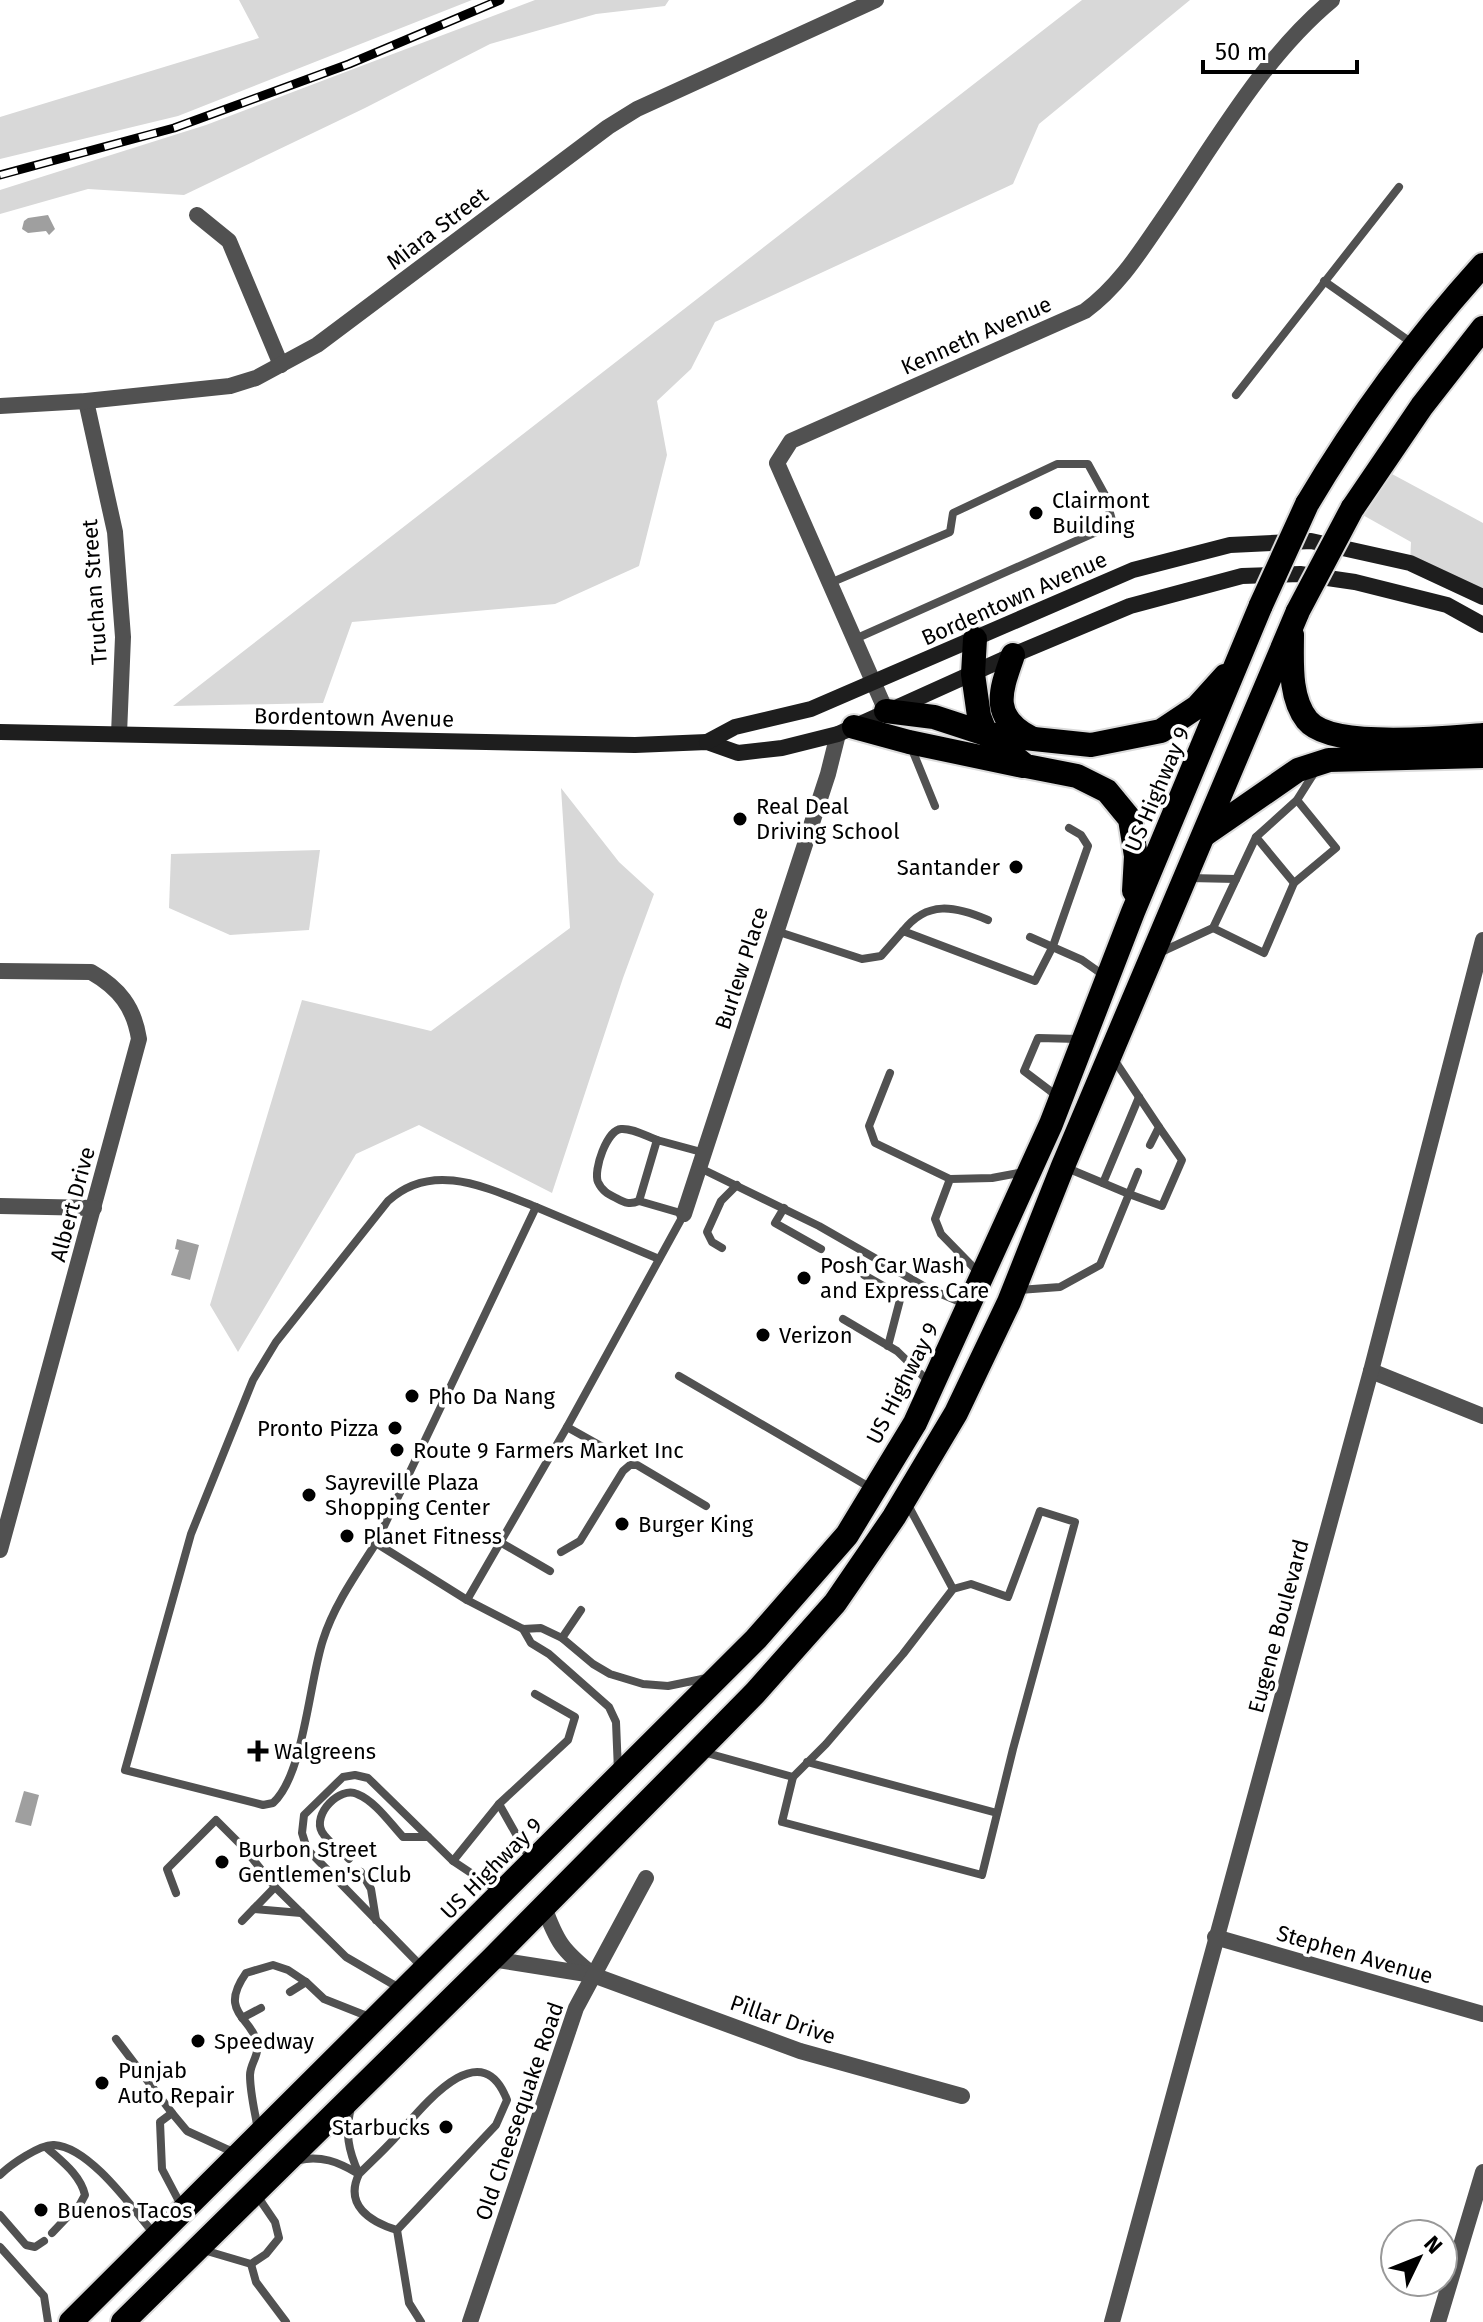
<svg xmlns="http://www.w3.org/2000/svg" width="1483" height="2322" viewBox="0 0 1483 2322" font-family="'Fira Sans',sans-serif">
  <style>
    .green { fill: #d8d8d8 }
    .water { fill: #9f9f9f }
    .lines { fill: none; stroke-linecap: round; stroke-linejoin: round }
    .highway-casing { stroke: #dbdbdb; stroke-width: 28 }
    .lane { stroke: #515151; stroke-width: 8 }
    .street { stroke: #515151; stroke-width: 16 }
    .secondary { stroke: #1e1e1e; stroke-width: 16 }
    .highway { stroke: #000; stroke-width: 24 }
    .rail-casing { stroke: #000; stroke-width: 9 }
    .rail { stroke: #fff; stroke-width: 6; stroke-dasharray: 18; stroke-linecap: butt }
    .highway-bridge-casing { stroke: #dbdbdb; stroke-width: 28; stroke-linecap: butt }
    .highway-bridge { stroke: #000; stroke-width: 24 }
    .poi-dot { fill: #000; stroke: #fff; stroke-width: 3 }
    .labels { text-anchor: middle; stroke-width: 7; stroke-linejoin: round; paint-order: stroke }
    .street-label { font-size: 22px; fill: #000; stroke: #fff }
    .poi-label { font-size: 22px; fill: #000; stroke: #fff; text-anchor: start }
  </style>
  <rect width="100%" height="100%" fill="#fff"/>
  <g class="green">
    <polygon points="239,0 472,0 178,116 0,159 0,117 259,38"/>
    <polygon points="535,0 669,0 665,6 596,14 490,44 365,108 184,195 88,189 0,214 0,190 206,125"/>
    <polygon points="1082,0 1190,0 1039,124 1013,184 715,322 691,369 657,401 667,455 639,566 555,604 352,622 323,703 173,706"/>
    <polygon points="1379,467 1483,523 1483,597 1410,563 1411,542 1352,509"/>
    <polygon points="561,788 619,862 654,894 623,978 552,1193 419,1125 356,1154 238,1352 210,1305 302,1000 431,1031 570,928"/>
    <polygon points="320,850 309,930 230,935 169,908 171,854"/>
  </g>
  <g class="water">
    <polygon points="48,215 55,229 49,235 46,231 28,233 22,229 24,221 28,218"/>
    <polygon points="177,1239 199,1245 190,1280 171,1275 179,1250 175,1249"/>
    <polygon points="24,1791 39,1795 31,1826 15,1822"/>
  </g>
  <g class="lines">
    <defs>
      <g id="highway">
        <path d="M1307 504C1358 418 1416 339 1483 265"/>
        <polyline points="1352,509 1422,406 1483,328"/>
        <path d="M1292 635C1292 662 1289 697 1307 720 1331 750 1445 738 1483 735"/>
        <polyline points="975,639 973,674 979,716 986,734 1026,766 1077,776 1107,791 1130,819 1136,856 1134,891"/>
        <path d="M1013 655C1000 692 990 717 1031 738"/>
        <polyline points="886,711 934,717 986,734 1091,745 1161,731 1197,707 1225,676"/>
        <polyline points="854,727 909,742 1023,766"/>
        <polyline points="1204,835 1298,770 1329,760 1483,756"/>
        <polyline points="71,2322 756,1639 847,1535 915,1423 1051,1124 1133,912 1261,605"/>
        <polyline points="123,2322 492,1959 698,1751 755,1693 835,1603 894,1517 956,1413 1009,1302 1063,1166 1298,611"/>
      </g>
    </defs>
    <use href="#highway" class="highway-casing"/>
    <g class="lane">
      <polyline points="1324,281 1412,343"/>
      <polyline points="1236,395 1399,187"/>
      <polyline points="830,583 950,532 953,513 1057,464 1088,464 1105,495 1112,520 1103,529 855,639"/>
      <polyline points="911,747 935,806"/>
      <polyline points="1256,837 1294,883"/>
      <polyline points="1189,878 1236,879"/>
      <polyline points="1213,928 1264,953 1294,883 1336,848 1297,800"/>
      <polyline points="776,931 862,959 881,956 903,931 1035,981 1053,946 1088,846 1081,835 1069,828"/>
      <path d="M903 931C927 900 955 906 988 920"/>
      <polyline points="1030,937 1082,960 1106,977"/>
      <polyline points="1159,953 1213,928 1256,837 1297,800 1316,770"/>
      <polyline points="1113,1058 1159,1127 1150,1145"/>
      <polyline points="890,1073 869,1126 875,1143 950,1179"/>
      <polyline points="1057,1096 1024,1071 1038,1038 1079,1039"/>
      <polyline points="700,1168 819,1226 927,1288 965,1304"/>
      <polyline points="1138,1172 1129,1194 1162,1206 1182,1160 1159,1127"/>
      <polyline points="1103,1183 1139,1097"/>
      <path d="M639 1201C630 1205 625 1203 616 1198 608 1194 602 1191 598 1182 593 1170 607 1130 621 1129 632 1128 646 1136 657 1140"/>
      <polyline points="784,1208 775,1223 821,1249"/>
      <polyline points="722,1248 712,1242 707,1232 721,1201 737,1185"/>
      <polyline points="659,1259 536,1207 376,1543 467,1600 523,1629 541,1628 562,1638 593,1664 610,1674 643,1684 668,1686 707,1678"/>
      <polyline points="980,1274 941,1234 935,1219 950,1179 992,1178 1024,1172"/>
      <polyline points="864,1275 901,1296 888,1346"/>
      <polyline points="1019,1290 1060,1287 1100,1265 1129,1194 1067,1168"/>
      <polyline points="843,1319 897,1351 929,1382"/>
      <polyline points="679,1376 871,1488"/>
      <polyline points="567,1427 617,1455"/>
      <polyline points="908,1505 953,1589"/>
      <polygon points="1040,1511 1075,1522 1013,1749 982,1875 782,1822 793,1777 826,1744 903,1654 953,1589 971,1584 1008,1597"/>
      <polyline points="500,1542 550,1571"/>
      <path d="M376 1543C357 1573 334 1605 323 1640 309 1682 304 1775 273 1803L263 1805 125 1770 191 1534 253 1380 276 1342 388 1201C433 1160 487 1188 536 1207"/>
      <polyline points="561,1552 580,1541 623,1471 630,1465 637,1465 706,1506"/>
      <polyline points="467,1600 567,1427 684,1214 639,1201 657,1140 705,1153"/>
      <polyline points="523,1629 531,1643 549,1654 609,1707 616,1722 618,1771"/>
      <polyline points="562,1638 581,1610"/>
      <polyline points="703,1752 793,1777"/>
      <polyline points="807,1762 997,1813"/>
      <polyline points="499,1804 530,1859"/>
      <path d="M349 1859C341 1851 327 1841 322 1832 312 1814 340 1786 357 1794 375 1801 390 1823 403 1837H428"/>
      <polyline points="453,1861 499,1804 568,1740 575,1717 535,1694"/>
      <polyline points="361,1872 371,1889 376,1920"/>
      <polyline points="176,1893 167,1869 216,1820 244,1848 275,1887"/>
      <polyline points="254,1909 301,1913"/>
      <polyline points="242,1921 275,1887 346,1957 401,1989"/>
      <polyline points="423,1968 307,1849 302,1833 304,1815 343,1777 355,1775 368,1778 453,1861 498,1891"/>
      <polyline points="290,1992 306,1982"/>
      <polyline points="242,2018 261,2008"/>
      <polyline points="116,2039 172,2113"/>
      <path d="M351 2107C345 2133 348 2150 359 2174 344 2205 370 2222 397 2230L496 2125 507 2100C480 2029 419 2112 394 2139 383 2151 370 2163 359 2174"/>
      <path d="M258 2130C255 2112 250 2093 250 2075 250 2066 256 2059 257 2051 259 2017 215 2017 246 1973L273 1965 288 1970 306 1982 324 1999 372 2018"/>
      <path d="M46 2147C61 2161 80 2174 85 2195L79 2206"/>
      <path d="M299 2160C321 2155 338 2162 357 2173"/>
      <path d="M0 2175C10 2165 40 2144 54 2145 90 2147 133 2209 155 2235"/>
      <polyline points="182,2207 162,2169 160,2122 172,2113 187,2131 235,2153"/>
      <polyline points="0,2215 26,2245 35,2247 44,2241"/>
      <polyline points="397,2230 409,2303 421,2322"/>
      <polyline points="52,2233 71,2213"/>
      <polyline points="0,2247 44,2296 48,2322"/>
      <polyline points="200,2249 251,2264 266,2254 279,2238 275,2222 256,2194"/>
      <polyline points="251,2264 256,2282 286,2322"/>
    </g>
    <g class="street">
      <polyline points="197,215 229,241 281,365"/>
      <polyline points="86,401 115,532 123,637 119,734"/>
      <polyline points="0,406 86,401 230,386 256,378 317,345 608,127 637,109 876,0"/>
      <path d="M886 711 777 463 791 441 1085 311C1119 286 1140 252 1164 217 1215 143 1263 57 1332 0"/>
      <path d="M0 971 91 972C119 988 134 1007 139 1039L0 1550"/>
      <polyline points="0,1206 94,1208"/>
      <polyline points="684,1214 828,774 838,734"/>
      <polyline points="1371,1371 1483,1416"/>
      <path d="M544 1907C557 1942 562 1950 592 1974"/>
      <polyline points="1215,1937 1483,2014"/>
      <polyline points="492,1959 593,1975 800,2051 962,2096"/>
      <polyline points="470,2322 576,2008 646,1878"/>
      <polyline points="1112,2322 1371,1371 1483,940"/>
      <polyline points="1438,2322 1483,2172"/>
    </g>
    <g class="secondary">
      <polyline points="0,732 635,745 707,742 738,753 782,748 838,734 1013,655 1130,606 1242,576 1300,574 1355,582 1447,605 1483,625"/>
      <polyline points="707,742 735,727 811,709 1133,570 1230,545 1311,541 1410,563 1483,597"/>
    </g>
    <use href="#highway" class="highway"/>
    <defs>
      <polyline id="rail" points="0,175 174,128 349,64 500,0"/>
    </defs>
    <use href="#rail" class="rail-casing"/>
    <use href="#rail" class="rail"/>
    <defs>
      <g id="highway-bridge">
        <polyline points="1261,605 1307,504"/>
        <polyline points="1298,611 1352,509"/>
      </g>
    </defs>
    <use href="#highway-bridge" class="highway-bridge-casing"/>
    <use href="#highway-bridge" class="highway-bridge"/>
  </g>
  <g class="poi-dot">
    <circle cx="1036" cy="513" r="8"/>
    <circle cx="740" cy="819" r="8"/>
    <circle cx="1016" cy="867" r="8"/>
    <circle cx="804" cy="1278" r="8"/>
    <circle cx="763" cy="1335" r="8"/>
    <circle cx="412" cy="1396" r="8"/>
    <circle cx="395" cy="1428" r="8"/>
    <circle cx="397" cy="1450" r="8"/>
    <circle cx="309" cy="1495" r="8"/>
    <circle cx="622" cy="1524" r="8"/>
    <circle cx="347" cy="1536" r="8"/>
    <path d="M254 1739h8v8h8v8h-8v8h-8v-8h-8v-8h8z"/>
    <circle cx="222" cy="1862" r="8"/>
    <circle cx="198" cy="2041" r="8"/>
    <circle cx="102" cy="2083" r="8"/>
    <circle cx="446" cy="2127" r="8"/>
    <circle cx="41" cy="2210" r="8"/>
  </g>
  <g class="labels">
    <g class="street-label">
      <text transform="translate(437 228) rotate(-37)" y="8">Miara Street</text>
      <text transform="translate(976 335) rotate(-24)" y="8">Kenneth Avenue</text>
      <text transform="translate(94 592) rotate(-94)" y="8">Truchan Street</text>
      <text transform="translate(1014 598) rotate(-24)" y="8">Bordentown Avenue</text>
      <text transform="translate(354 717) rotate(1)" y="8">Bordentown Avenue</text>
      <text transform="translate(1157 789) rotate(-67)" y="8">US Highway 9</text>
      <text transform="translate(741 968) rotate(-72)" y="8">Burlew Place</text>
      <text transform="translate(72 1204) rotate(-75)" y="8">Albert Drive</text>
      <text transform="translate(902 1383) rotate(-63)" y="8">US Highway 9</text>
      <text transform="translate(1278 1626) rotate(-75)" y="8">Eugene Boulevard</text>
      <text transform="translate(491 1868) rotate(-45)" y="8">US Highway 9</text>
      <text transform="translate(1355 1954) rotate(16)" y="8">Stephen Avenue</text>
      <text transform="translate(783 2019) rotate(19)" y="8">Pillar Drive</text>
      <text transform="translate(519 2111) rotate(-71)" y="8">Old Cheesequake Road</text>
    </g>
    <g class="poi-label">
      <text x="1052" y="508">Clairmont<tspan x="1052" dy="25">Building</tspan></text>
      <text x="756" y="814">Real Deal<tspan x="756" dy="25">Driving School</tspan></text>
      <text x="1000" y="875" text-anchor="end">Santander</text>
      <text x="820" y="1273">Posh Car Wash<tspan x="820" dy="25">and Express Care</tspan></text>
      <text x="779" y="1343">Verizon</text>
      <text x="428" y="1404">Pho Da Nang</text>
      <text x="379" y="1436" text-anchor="end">Pronto Pizza</text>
      <text x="413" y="1458">Route 9 Farmers Market Inc</text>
      <text x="325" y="1490">Sayreville Plaza<tspan x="325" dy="25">Shopping Center</tspan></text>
      <text x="638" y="1532">Burger King</text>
      <text x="363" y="1544">Planet Fitness</text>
      <text x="274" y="1759">Walgreens</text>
      <text x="238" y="1857">Burbon Street<tspan x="238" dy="25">Gentlemen's Club</tspan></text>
      <text x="214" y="2049">Speedway</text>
      <text x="118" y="2078">Punjab<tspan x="118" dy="25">Auto Repair</tspan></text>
      <text x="430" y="2135" text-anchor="end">Starbucks</text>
      <text x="57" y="2218">Buenos Tacos</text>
    </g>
  </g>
  <g transform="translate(1419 2258) rotate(47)"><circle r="38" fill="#ffffff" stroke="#999999" stroke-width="2"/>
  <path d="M0-6L14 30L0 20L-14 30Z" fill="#000000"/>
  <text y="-12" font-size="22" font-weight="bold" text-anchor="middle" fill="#000000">N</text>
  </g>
  <path d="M1203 60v12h154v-12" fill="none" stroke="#000000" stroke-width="4"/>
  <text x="1215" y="60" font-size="24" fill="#000000" stroke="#ffffff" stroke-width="6" paint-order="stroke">50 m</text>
</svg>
